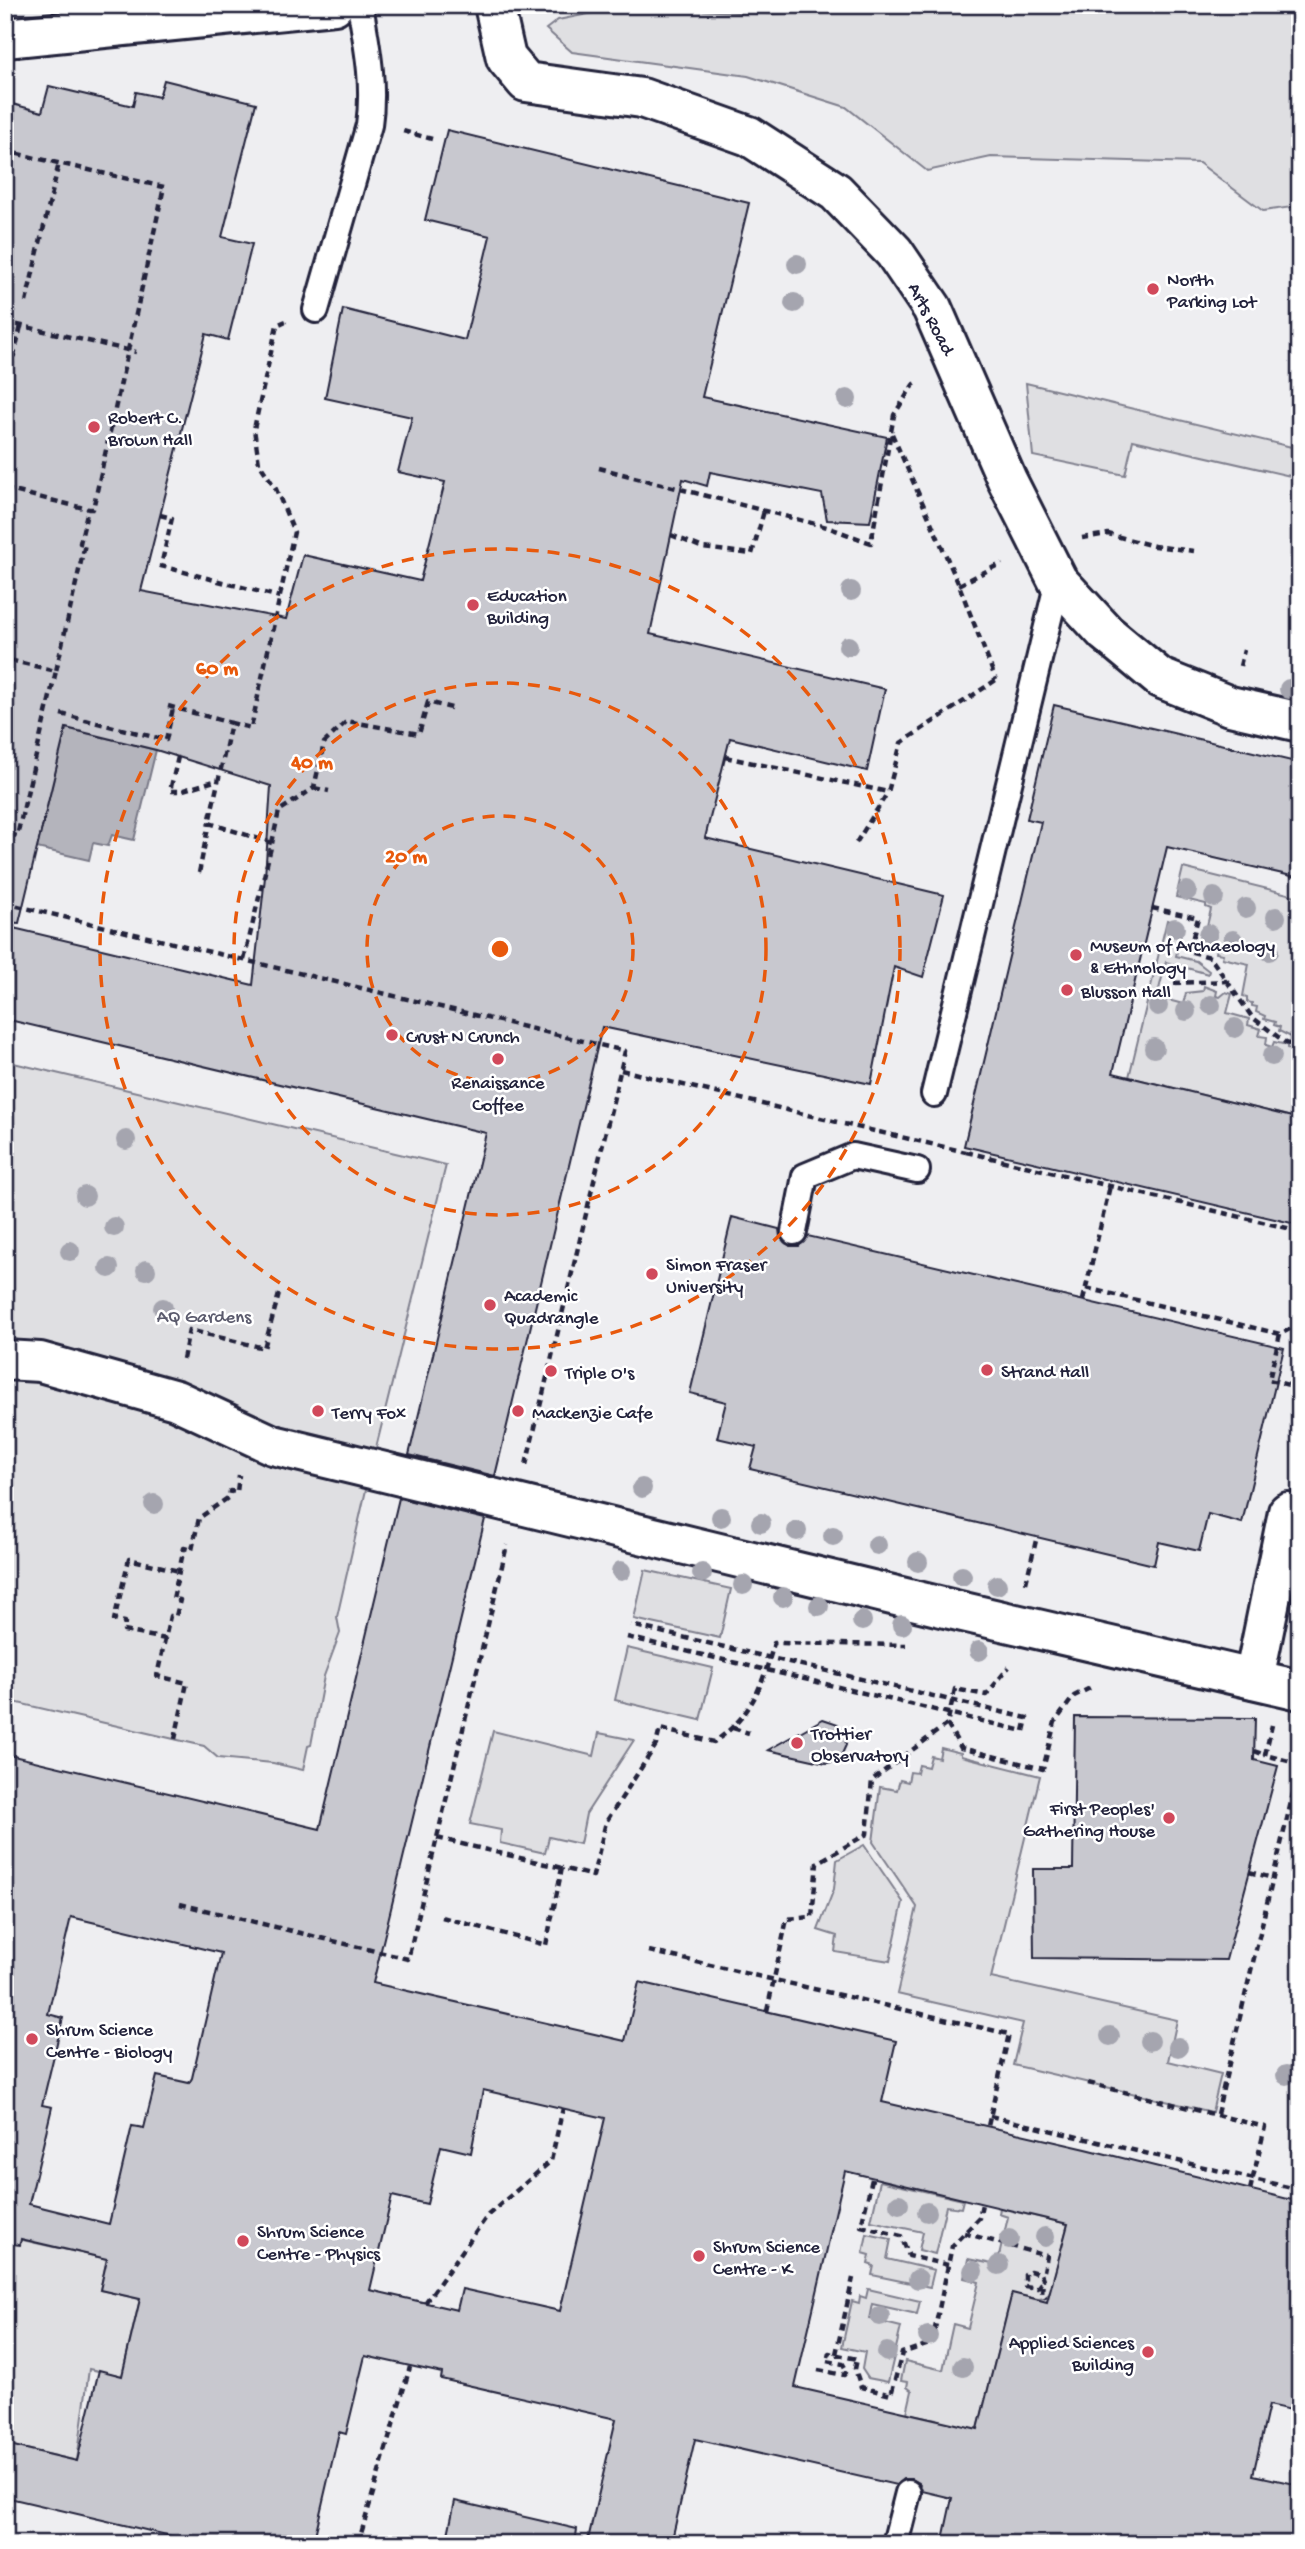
<svg xmlns="http://www.w3.org/2000/svg" width="1305" height="2549" viewBox="0 0 1305 2549" font-family="'Gochi Hand',sans-serif">
  <style>
    .built { fill: #eeeef1 }
    .green { fill: #dfdfe2; stroke: #80808e; stroke-width: 2 }
    .water { fill: #b4b4bc; stroke: #7a7a88; stroke-width: 2 }
    .building { fill: #c8c8cf; stroke: #22223b; stroke-width: 2; fill-rule: evenodd }
    .lines { fill: none; stroke-linecap: round; stroke-linejoin: round }
    .service-casing { stroke: #22223b; stroke-width: 30 }
    .pedestrian-casing { stroke: #22223b; stroke-width: 44 }
    .minor-casing { stroke: #22223b; stroke-width: 44 }
    .tertiary-casing { stroke: #22223b; stroke-width: 44 }
    .path { stroke: #22223b; stroke-width: 4.5; stroke-dasharray: 7 5; stroke-linecap: butt }
    .service { stroke: #fff; stroke-width: 24 }
    .pedestrian { stroke: #fff; stroke-width: 38 }
    .minor { stroke: #fff; stroke-width: 38 }
    .tertiary { stroke: #fff; stroke-width: 38 }
    .path-bridge { stroke: #22223b; stroke-width: 4.5; stroke-dasharray: 7 5; stroke-linecap: butt }
    .tree { fill: #a5a5af }
    .ring { fill: none; stroke: #e8590c; stroke-width: 3.5; stroke-dasharray: 12 9 }
    .poi-dot { fill: #d1495b; stroke: #fff; stroke-width: 2.5 }
    .labels { text-anchor: middle; stroke-width: 5; stroke-linejoin: round; paint-order: stroke }
    .poi-label { font-size: 19px; fill: #22223b; stroke: #fff; text-anchor: start }
    .street-label { font-size: 19px; fill: #22223b; stroke: #fff }
    .park-label { font-size: 19px; fill: #5b5b6d; stroke: #fff }
    .centre { fill: #e8590c; stroke: #fff; stroke-width: 3.5 }
    .ring-label { font-size: 21px; text-anchor: middle; font-weight: bold; fill: #e8590c; stroke: #fff; stroke-width: 5; stroke-linejoin: round; paint-order: stroke }
  </style>
  <rect width="100%" height="100%" fill="#fff"/>
  <filter id="ink" filterUnits="userSpaceOnUse"><feTurbulence type="fractalNoise" baseFrequency=".0143" numOctaves="2"/><feDisplacementMap in="SourceGraphic" scale="14" xChannelSelector="R" yChannelSelector="G"/><feConvolveMatrix kernelMatrix="1 2 1 2 8 2 1 2 1" color-interpolation-filters="sRGB"/></filter>
  <g filter="url(#ink)">
    <rect class="built" x="5" y="5" width="1295" height="2539"/>
    <g class="green">
      <polygon points="888,5 1071,5 1105,9 1300,12 1300,206 1263,211 1199,163 991,157 927,171 846,107 748,76 572,52 546,29 558,20 628,6 774,14 860,9"/>
      <polygon points="1026,383 1300,449 1299,478 1133,440 1125,475 1033,456"/>
      <polygon points="1183,868 1300,897 1300,1023 1296,1023 1293,1038 1279,1031 1280,1027 1274,1025 1275,1022 1264,1019 1265,1016 1256,1012 1257,1007 1252,1006 1252,1003 1247,1002 1247,997 1243,996 1249,964 1222,958 1223,954 1216,953 1217,947 1202,943 1203,940 1199,939 1201,929 1206,930 1211,909 1206,907 1206,904 1176,897"/>
      <polygon points="1167,920 1183,925 1176,956 1196,961 1209,971 1208,974 1166,962 1157,997 1183,1004 1186,993 1203,991 1204,986 1217,991 1216,996 1220,997 1226,992 1232,994 1227,1013 1249,1019 1248,1025 1261,1029 1259,1036 1267,1037 1266,1045 1272,1047 1274,1042 1287,1045 1287,1048 1295,1051 1292,1059 1300,1057 1300,1119 1129,1077"/>
      <polygon points="5,1061 446,1165 371,1468 337,1617 340,1633 324,1676 311,1745 308,1746 303,1770 273,1763 218,1758 204,1746 5,1700"/>
      <polygon points="645,1570 731,1589 720,1638 634,1619"/>
      <polygon points="627,1648 713,1668 700,1720 615,1700"/>
      <polygon points="493,1731 594,1756 599,1733 634,1740 586,1814 580,1844 549,1837 545,1853 500,1843 501,1830 470,1824"/>
      <polygon points="941,1748 961,1753 961,1756 1040,1776 991,1978 1177,2020 1168,2061 1221,2074 1212,2112 1013,2065 1023,2023 897,1994 917,1907 873,1842 880,1787 897,1790 900,1780 908,1782 910,1772 917,1773 919,1765 928,1767 931,1756 939,1758"/>
      <polygon points="864,1845 903,1902 890,1961 835,1952 837,1936 818,1930 834,1889 837,1860"/>
      <polygon points="880,2181 963,2200 961,2208 946,2206 935,2254 919,2250 923,2232 871,2221"/>
      <polygon points="1000,2208 1068,2224 1051,2289 1046,2298 1038,2299 1012,2294 972,2453 936,2419 907,2413 912,2391 907,2387 908,2382 901,2381 905,2361 943,2370 953,2324 968,2328 979,2282 964,2278 968,2259 997,2265 1008,2217 999,2214"/>
      <polygon points="867,2234 891,2239 887,2259 934,2270 930,2287 872,2275 874,2266 868,2264 870,2255 863,2253"/>
      <polygon points="5,2236 107,2259 100,2290 140,2299 122,2376 89,2369 77,2461 5,2444"/>
      <polygon points="868,2289 920,2301 917,2314 872,2304 869,2319 901,2327 888,2382 868,2378 862,2369 865,2352 842,2347 852,2301 859,2303 860,2296 866,2298"/>
    </g>
    <polygon class="water" points="66,728 156,750 134,840 112,835 108,846 93,843 89,860 37,848"/>
    <g class="building">
      <polygon points="164,80 256,103 222,237 252,244 228,340 206,334 141,591 286,619 303,555 420,581 445,482 398,472 412,417 325,398 343,309 465,340 490,236 425,220 447,130 749,203 702,397 887,437 870,522 827,520 822,494 710,472 707,486 683,479 650,634 885,689 867,771 730,738 705,838 944,895 923,977 894,967 871,1084 602,1027 495,1476 409,1455 486,1133 5,1019 5,926 253,985 265,877 271,786 156,750 66,728 19,923 5,922 5,102 42,112 49,86 133,106 136,92 159,97"/>
      <polygon points="1054,705 1300,763 1300,878 1167,847 1113,1073 1300,1119 1300,1225 964,1146 1041,822 1027,819"/>
      <polygon points="732,1217 779,1229 780,1237 790,1246 799,1246 808,1236 1284,1348 1242,1523 1208,1514 1199,1551 1159,1542 1154,1565 750,1469 756,1447 717,1438 726,1402 690,1393"/>
      <path d="M399 1498 485 1519 373 1983 625 2041 639 1982 896 2041 882 2102 1086 2149 1300 2202V2412L1269 2405 1253 2475 1300 2485V2544H942L952 2498 922 2491 919 2483 912 2479H903L896 2485 695 2439 671 2544H587L616 2419 441 2379 442 2373 365 2356 346 2434 339 2432 313 2544H205L5 2497V2444L77 2461 99 2370 122 2376 140 2299 100 2290 107 2259 21 2239 20 2245 5 2243V1754L320 1829ZM71 1917 221 1953 192 2078 189 2083 157 2076 144 2128 132 2126 109 2224 29 2204 52 2107 42 2105 63 2018 48 2014ZM483 2090 605 2118 560 2311 462 2289 457 2310 370 2290 392 2196 427 2204 441 2146 471 2153ZM845 2171 1068 2224 1047 2302 1012 2293 978 2429 795 2387Z"/>
      <polygon points="1075,1717 1255,1718 1254,1760 1278,1766 1226,1960 1034,1958 1033,1869 1073,1869"/>
      <polygon points="823,1719 838,1724 845,1735 846,1745 842,1754 833,1762 826,1763 768,1750"/>
      <polygon points="455,2501 577,2529 575,2544 446,2544"/>
    </g>
    <g class="lines">
      <defs>
        <g id="service">
          <path d="M316 310 369 125C375 84 367 46 360 5"/>
          <polyline points="934,1094 1058,581"/>
          <polyline points="794,1232 805,1176 853,1156 917,1170"/>
          <polyline points="895,2544 908,2493"/>
        </g>
        <g id="pedestrian">
          <polyline points="5,1360 40,1362 176,1400 273,1445 946,1608 1300,1690"/>
          <polyline points="1254,1679 1288,1512"/>
        </g>
        <polyline id="minor" points="494,5 506,58 526,82 642,98 749,136 836,192 894,252 932,308 1007,480 1058,581 1106,633 1160,678 1230,706 1300,722"/>
        <polyline id="tertiary" points="5,38 334,5"/>
      </defs>
      <use href="#service" class="service-casing"/>
      <use href="#pedestrian" class="pedestrian-casing"/>
      <use href="#minor" class="minor-casing"/>
      <use href="#tertiary" class="tertiary-casing"/>
      <g class="path">
        <polyline points="403,131 432,139"/>
        <polyline points="5,151 164,187 93,509 88,509 80,543 85,544 56,671 5,659"/>
        <polyline points="26,302 59,163"/>
        <polyline points="5,322 136,352"/>
        <polyline points="5,392 21,326"/>
        <polyline points="892,434 959,585 996,680"/>
        <polyline points="599,468 827,527 871,543 894,415 913,385 919,382"/>
        <polyline points="5,489 88,509"/>
        <polyline points="160,515 172,518 161,566 280,597"/>
        <polyline points="1299,533 1300,529"/>
        <polyline points="671,535 703,548 752,554 764,511"/>
        <polyline points="1082,538 1108,534 1154,546 1194,551"/>
        <polyline points="959,585 1002,563"/>
        <polyline points="1240,666 1244,650"/>
        <polyline points="168,706 231,723"/>
        <polyline points="61,714 166,740 173,708"/>
        <polyline points="178,757 170,791 180,791 218,780"/>
        <polyline points="725,757 888,792 901,743 996,680"/>
        <polyline points="314,788 329,791"/>
        <polyline points="10,834 17,836 56,671"/>
        <polyline points="272,843 279,811 314,788 324,743 347,721 419,734 428,702 455,709"/>
        <polyline points="856,843 888,792"/>
        <polyline points="199,873 209,823"/>
        <polyline points="5,903 625,1051 526,1465"/>
        <polyline points="1152,908 1198,918 1189,951 1210,957 1252,1017 1286,1043 1300,1047"/>
        <polyline points="244,960 272,843 209,823 231,723 251,728 294,532 276,489 259,463 254,429 277,325 286,321"/>
        <polyline points="1174,983 1227,981"/>
        <polyline points="621,1070 837,1122"/>
        <polyline points="966,1152 1300,1231"/>
        <polyline points="1086,1288 1280,1334 1300,1324"/>
        <polyline points="1083,1300 1110,1186"/>
        <polyline points="1280,1334 1269,1380 1300,1388"/>
        <polyline points="183,1359 189,1330 264,1348 279,1294"/>
        <polyline points="1026,1583 1037,1536"/>
        <polyline points="627,1637 1024,1731 1027,1718 631,1625"/>
        <polyline points="166,1639 124,1631 125,1622 114,1620 129,1559 179,1571"/>
        <polyline points="947,1724 961,1748 1043,1769 1055,1722 1074,1696 1094,1686"/>
        <polyline points="1272,1725 1265,1755 1300,1764"/>
        <polyline points="733,1728 749,1733"/>
        <polyline points="175,1739 187,1683 157,1676 170,1616 176,1616 180,1600 173,1599 184,1548 192,1550 199,1518 229,1497 230,1491 237,1492 239,1475"/>
        <polyline points="1254,1751 1265,1755"/>
        <polyline points="437,1838 562,1868"/>
        <polyline points="1249,1872 1273,1878"/>
        <polyline points="180,1904 408,1959 507,1545"/>
        <path d="M442 1917 546 1945 562 1868 593 1876 606 1822 656 1745 660 1729 714 1742C752 1716 762 1686 774 1643L906 1645"/>
        <polyline points="649,1951 1009,2034 988,2126"/>
        <polyline points="767,2011 787,1919 812,1917 817,1863 867,1834 872,1780 947,1724 955,1689 986,1695 1009,1667"/>
        <polyline points="1088,2083 1265,2127 1250,2190"/>
        <polyline points="1217,2114 1300,1764"/>
        <polyline points="990,2116 1300,2190"/>
        <polyline points="872,2179 861,2226 901,2236 909,2256 948,2265"/>
        <polyline points="964,2233 1047,2256 1044,2271"/>
        <polyline points="1041,2283 1037,2288 1025,2286 1025,2274 1030,2271 1041,2274 1043,2279 1042,2294 1046,2298"/>
        <polyline points="425,2303 488,2215 551,2161 563,2108"/>
        <polyline points="836,2354 853,2278"/>
        <polyline points="818,2370 844,2375 847,2371 843,2364 827,2361 829,2353 857,2359 855,2369 861,2387 891,2395 902,2353 932,2343 952,2246 979,2218 982,2204"/>
        <polyline points="358,2544 410,2367"/>
      </g>
      <use href="#service" class="service"/>
      <use href="#pedestrian" class="pedestrian"/>
      <use href="#minor" class="minor"/>
      <use href="#tertiary" class="tertiary"/>
      <polyline class="path-bridge" points="844,1124 966,1152"/>
    </g>
    <g class="tree">
      <circle cx="797" cy="264" r="10"/>
      <circle cx="794" cy="303" r="10"/>
      <circle cx="847" cy="399" r="10"/>
      <circle cx="851" cy="591" r="10"/>
      <circle cx="848" cy="646" r="10"/>
      <circle cx="1289" cy="689" r="10"/>
      <circle cx="1187" cy="891" r="10"/>
      <circle cx="1214" cy="897" r="10"/>
      <circle cx="1246" cy="908" r="10"/>
      <circle cx="1276" cy="917" r="10"/>
      <circle cx="1175" cy="928" r="10"/>
      <circle cx="1208" cy="934" r="10"/>
      <circle cx="1233" cy="940" r="10"/>
      <circle cx="1269" cy="951" r="10"/>
      <circle cx="1211" cy="1005" r="10"/>
      <circle cx="1158" cy="1006" r="10"/>
      <circle cx="1186" cy="1011" r="10"/>
      <circle cx="1235" cy="1028" r="10"/>
      <circle cx="1154" cy="1048" r="10"/>
      <circle cx="1272" cy="1056" r="10"/>
      <circle cx="126" cy="1140" r="10"/>
      <circle cx="85" cy="1196" r="10"/>
      <circle cx="114" cy="1227" r="10"/>
      <circle cx="70" cy="1251" r="10"/>
      <circle cx="109" cy="1268" r="10"/>
      <circle cx="146" cy="1270" r="10"/>
      <circle cx="163" cy="1308" r="10"/>
      <circle cx="642" cy="1488" r="10"/>
      <circle cx="154" cy="1504" r="10"/>
      <circle cx="721" cy="1517" r="10"/>
      <circle cx="761" cy="1523" r="10"/>
      <circle cx="797" cy="1531" r="10"/>
      <circle cx="833" cy="1536" r="10"/>
      <circle cx="877" cy="1545" r="10"/>
      <circle cx="918" cy="1562" r="10"/>
      <circle cx="621" cy="1571" r="10"/>
      <circle cx="702" cy="1573" r="10"/>
      <circle cx="962" cy="1576" r="10"/>
      <circle cx="743" cy="1585" r="10"/>
      <circle cx="997" cy="1585" r="10"/>
      <circle cx="783" cy="1597" r="10"/>
      <circle cx="819" cy="1606" r="10"/>
      <circle cx="862" cy="1621" r="10"/>
      <circle cx="902" cy="1625" r="10"/>
      <circle cx="979" cy="1651" r="10"/>
      <circle cx="1110" cy="2036" r="10"/>
      <circle cx="1150" cy="2041" r="10"/>
      <circle cx="1178" cy="2047" r="10"/>
      <circle cx="1286" cy="2075" r="10"/>
      <circle cx="899" cy="2204" r="10"/>
      <circle cx="927" cy="2212" r="10"/>
      <circle cx="1045" cy="2237" r="10"/>
      <circle cx="1009" cy="2239" r="10"/>
      <circle cx="999" cy="2265" r="10"/>
      <circle cx="973" cy="2271" r="10"/>
      <circle cx="918" cy="2279" r="10"/>
      <circle cx="880" cy="2316" r="10"/>
      <circle cx="928" cy="2336" r="10"/>
      <circle cx="887" cy="2352" r="10"/>
      <circle cx="963" cy="2367" r="10"/>
    </g>
  </g>
  <g class="ring">
    <circle cx="500" cy="949" r="133"/>
    <circle cx="500" cy="949" r="266"/>
    <circle cx="500" cy="949" r="400"/>
  </g>
  <g class="poi-dot">
    <circle cx="1153" cy="289" r="7"/>
    <circle cx="94" cy="427" r="7"/>
    <circle cx="473" cy="605" r="7"/>
    <circle cx="1076" cy="955" r="7"/>
    <circle cx="1067" cy="990" r="7"/>
    <circle cx="392" cy="1035" r="7"/>
    <circle cx="498" cy="1059" r="7"/>
    <circle cx="652" cy="1274" r="7"/>
    <circle cx="490" cy="1305" r="7"/>
    <circle cx="987" cy="1370" r="7"/>
    <circle cx="551" cy="1371" r="7"/>
    <circle cx="318" cy="1411" r="7"/>
    <circle cx="518" cy="1411" r="7"/>
    <circle cx="797" cy="1743" r="7"/>
    <circle cx="1169" cy="1818" r="7"/>
    <circle cx="32" cy="2039" r="7"/>
    <circle cx="243" cy="2241" r="7"/>
    <circle cx="699" cy="2256" r="7"/>
    <circle cx="1148" cy="2352" r="7"/>
  </g>
  <g class="labels">
    <g class="poi-label">
      <text x="1167" y="285">North<tspan x="1167" dy="22">Parking Lot</tspan></text>
      <text x="108" y="423">Robert C.<tspan x="108" dy="22">Brown Hall</tspan></text>
      <text x="487" y="601">Education<tspan x="487" dy="22">Building</tspan></text>
      <text x="1090" y="951">Museum of Archaeology<tspan x="1090" dy="22">&amp; Ethnology</tspan></text>
      <text x="1081" y="997">Blusson Hall</text>
      <text x="406" y="1042">Crust N Crunch</text>
      <text x="498" y="1088" text-anchor="middle">Renaissance<tspan x="498" dy="22">Coffee</tspan></text>
      <text x="666" y="1270">Simon Fraser<tspan x="666" dy="22">University</tspan></text>
      <text x="504" y="1301">Academic<tspan x="504" dy="22">Quadrangle</tspan></text>
      <text x="1001" y="1377">Strand Hall</text>
      <text x="565" y="1378">Triple O's</text>
      <text x="332" y="1418">Terry Fox</text>
      <text x="532" y="1418">Mackenzie Cafe</text>
      <text x="811" y="1739">Trottier<tspan x="811" dy="22">Observatory</tspan></text>
      <text x="1155" y="1814" text-anchor="end">First Peoples'<tspan x="1155" dy="22">Gathering House</tspan></text>
      <text x="46" y="2035">Shrum Science<tspan x="46" dy="22">Centre - Biology</tspan></text>
      <text x="257" y="2237">Shrum Science<tspan x="257" dy="22">Centre - Physics</tspan></text>
      <text x="713" y="2252">Shrum Science<tspan x="713" dy="22">Centre - K</tspan></text>
      <text x="1134" y="2348" text-anchor="end">Applied Sciences<tspan x="1134" dy="22">Building</tspan></text>
    </g>
    <g class="street-label">
      <text transform="translate(933 318) rotate(62)" y="7">Arts Road</text>
    </g>
    <g class="park-label">
      <text x="204" y="1322">AQ Gardens</text>
    </g>
  </g>
  <circle cx="500" cy="949" r="10" class="centre"/>
  <g class="ring-label">
    <text x="217" y="674">60 m</text>
    <text x="312" y="768">40 m</text>
    <text x="406" y="862">20 m</text>
  </g>
  <rect width="1305" height="2549" fill="none" stroke="#fff" stroke-width="28"/>
  <rect x="14" y="14" width="1277" height="2521" fill="none" stroke="#22223b" stroke-width="2.5" filter="url(#ink)"/>
</svg>
